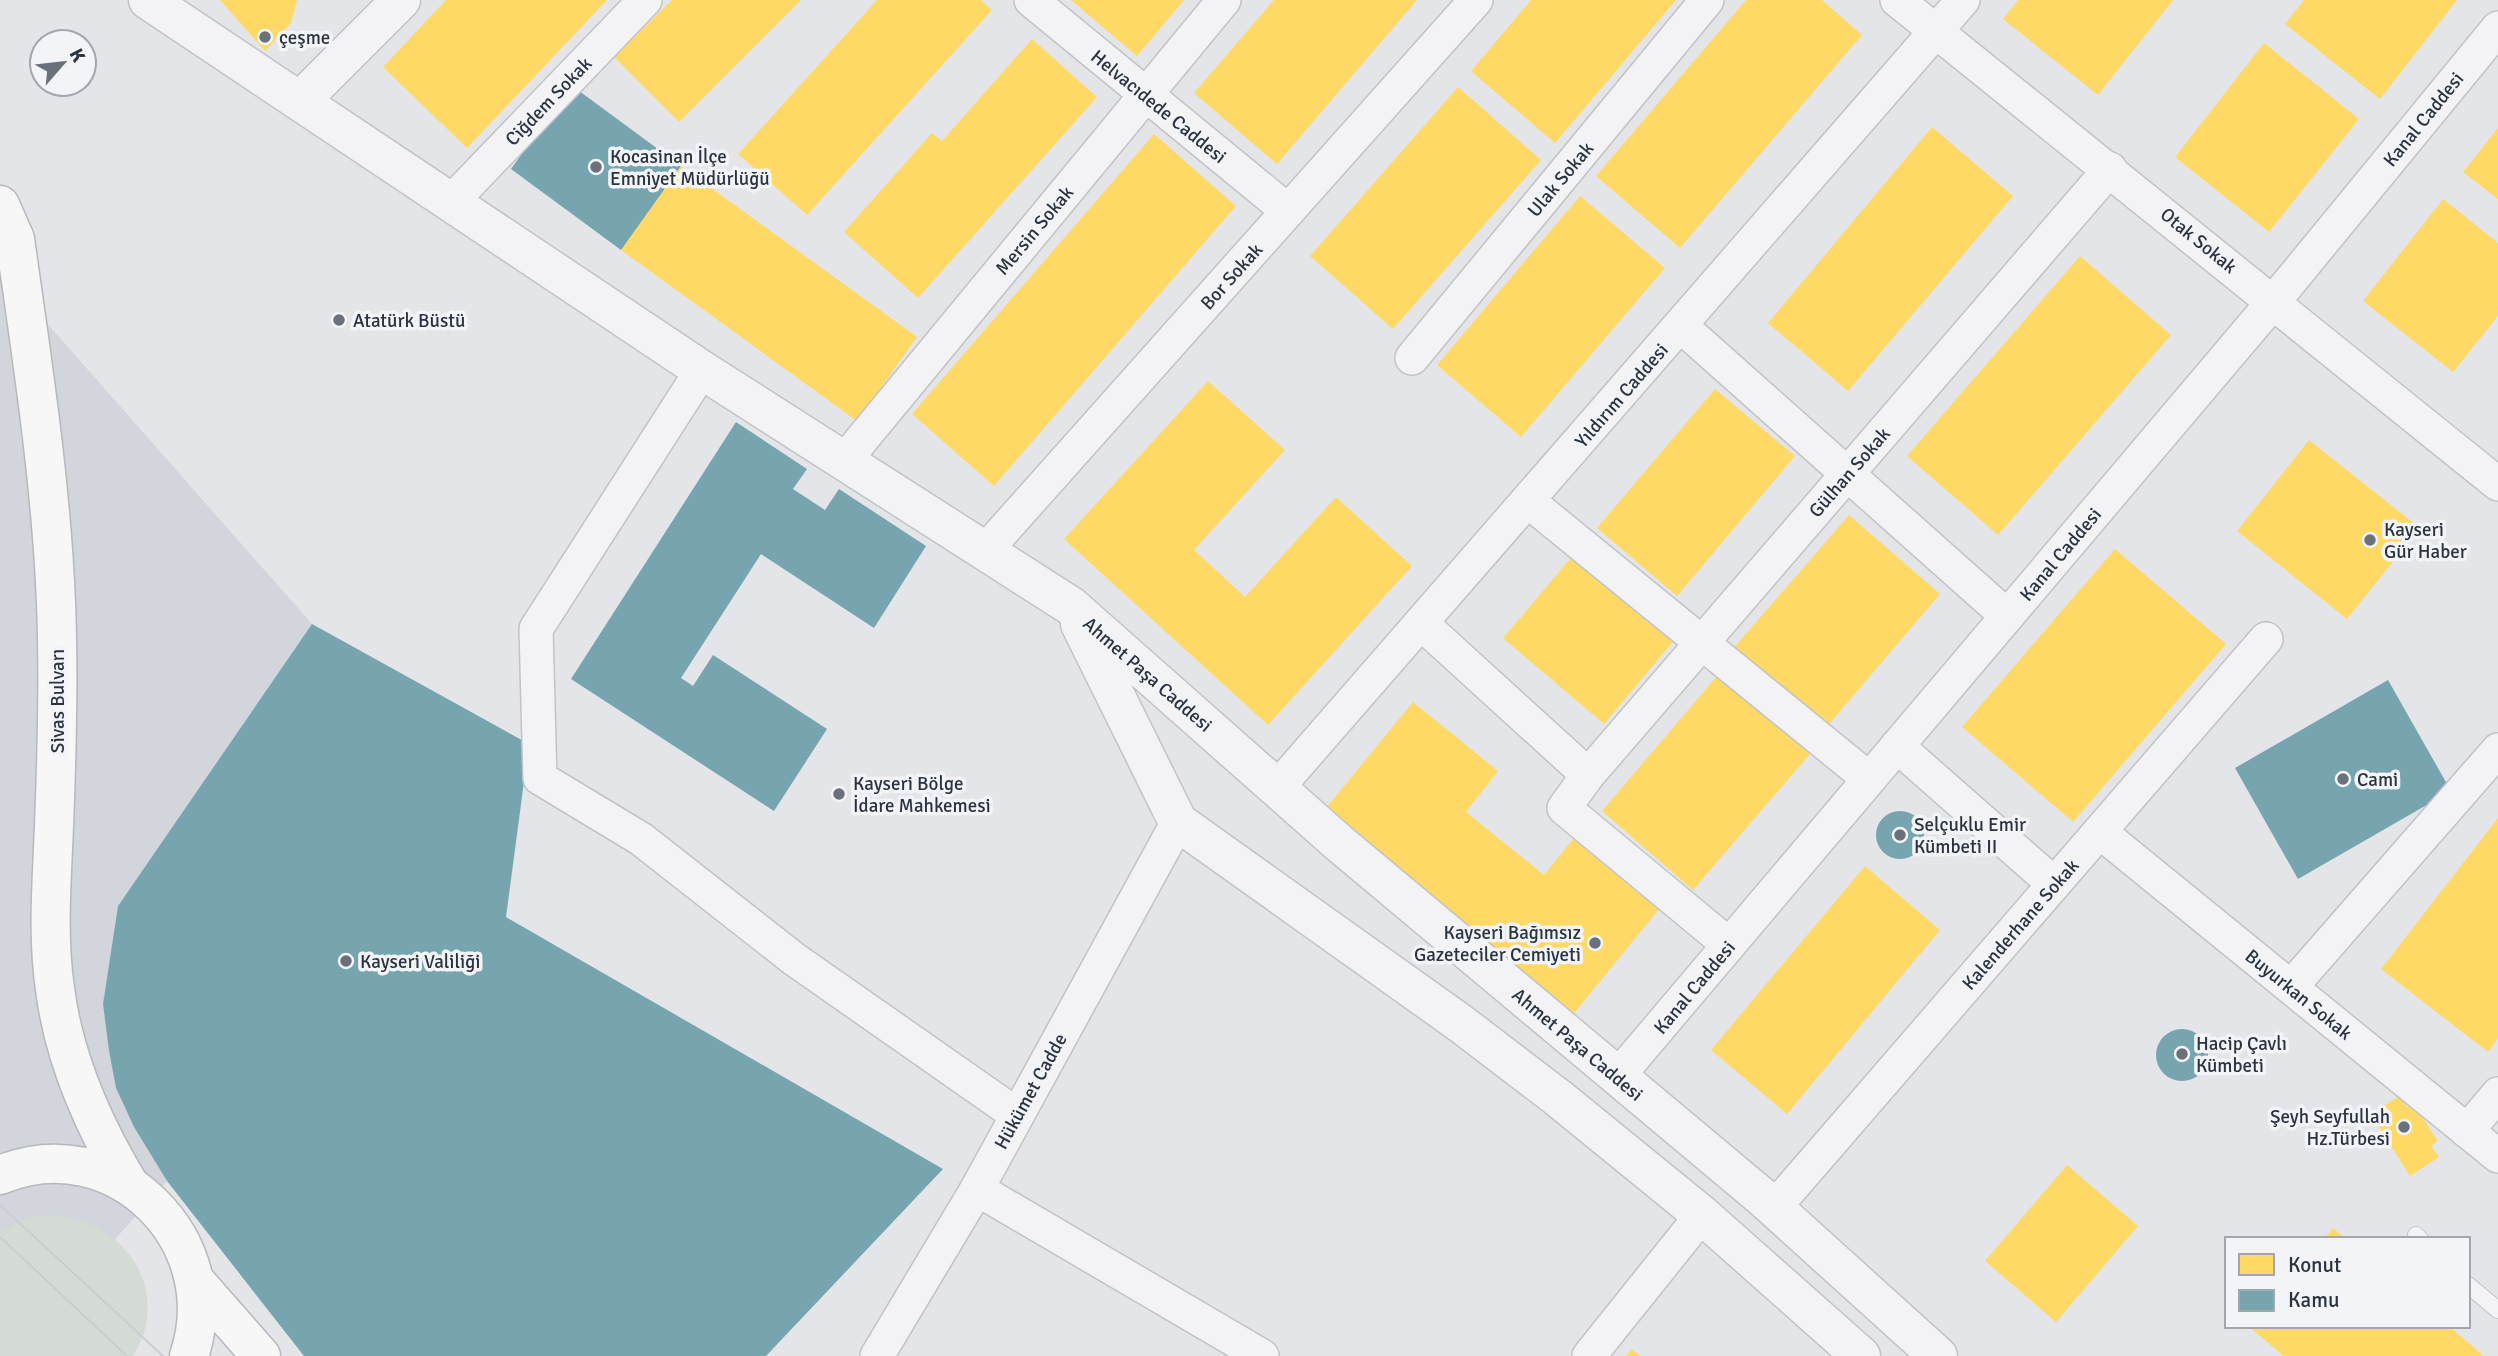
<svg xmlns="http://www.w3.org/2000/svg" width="2498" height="1356" viewBox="0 0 2498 1356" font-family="Signika,sans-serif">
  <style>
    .built { fill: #d2d5db }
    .green { fill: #d4dbd4 }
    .homes { fill: #ffd966 }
    .public { fill: #76a5af }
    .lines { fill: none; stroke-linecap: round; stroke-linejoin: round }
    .service-casing { stroke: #c1c3c6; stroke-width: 18 }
    .minor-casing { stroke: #c1c3c6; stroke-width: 36 }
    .tertiary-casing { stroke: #c1c3c6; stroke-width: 41 }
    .trunk-casing { stroke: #b6b8bc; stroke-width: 41 }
    .service { stroke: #f3f3f5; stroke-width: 16 }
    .minor { stroke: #f3f3f5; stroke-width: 33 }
    .tertiary { stroke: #f3f3f5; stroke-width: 38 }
    .trunk { stroke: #f7f7f7; stroke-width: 38 }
    .tram { stroke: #cccdd0; stroke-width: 2 }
    .poi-dot { fill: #6b717b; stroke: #f2f4f7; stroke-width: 2.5 }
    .labels { text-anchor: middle; stroke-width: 7; stroke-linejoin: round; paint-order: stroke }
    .poi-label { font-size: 19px; fill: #2b3340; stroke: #f2f4f7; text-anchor: start }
    .street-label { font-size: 19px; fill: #2b3340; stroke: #f2f4f7 }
  </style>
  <rect width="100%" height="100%" fill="#e3e5e8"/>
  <polygon class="built" points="0,270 312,624 118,906 103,1004 109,1051 116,1088 134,1127 167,1181 51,1311 0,1356"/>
  <path class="green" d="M47 1215C121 1217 175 1288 133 1356H0V1233L29 1218Z"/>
  <g class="homes">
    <polygon points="220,0 297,0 291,23 265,51"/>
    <polygon points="446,0 607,0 467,148 383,67"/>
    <polygon points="672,0 801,0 679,122 614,57"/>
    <polygon points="877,0 981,0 992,10 807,215 738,154"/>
    <polygon points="1071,0 1184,0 1137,56"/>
    <polygon points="1274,0 1417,0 1277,164 1194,93"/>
    <polygon points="1531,0 1676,0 1555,143 1471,71"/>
    <polygon points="1746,0 1822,0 1862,35 1680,248 1596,176"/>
    <polygon points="2018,0 2173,0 2098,95 2003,19"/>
    <polygon points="2304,0 2457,0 2380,99 2285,24"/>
    <polygon points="1032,39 1097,97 918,298 844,232 932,133 942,141"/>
    <polygon points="2264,43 2359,119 2269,232 2175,157"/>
    <polygon points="1458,87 1541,160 1393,329 1310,256"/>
    <polygon points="1932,127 2013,196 1848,391 1768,323"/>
    <polygon points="2498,128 2498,199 2463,172"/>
    <polygon points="1154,134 1236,206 994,486 912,414"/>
    <polygon points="681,166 917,337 857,421 621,250"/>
    <polygon points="1580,196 1665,268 1521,437 1437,365"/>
    <polygon points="2443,199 2498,243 2498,316 2453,372 2363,301"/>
    <polygon points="2080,256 2171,335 1998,535 1907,456"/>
    <polygon points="1208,381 1285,450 1194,550 1215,569 1245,597 1336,497 1412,566 1268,725 1064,539"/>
    <polygon points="1715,389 1795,456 1677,596 1597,528"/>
    <polygon points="2309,440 2420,528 2347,619 2237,531"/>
    <polygon points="1849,515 1940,594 1824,730 1732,650"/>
    <polygon points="2115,549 2226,644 2073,822 1962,727"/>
    <polygon points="1576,552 1677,637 1604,724 1503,638"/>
    <polygon points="1718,675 1810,754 1693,890 1602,811"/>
    <polygon points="1413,702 1498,771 1466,812 1544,875 1582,828 1668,898 1567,1022 1317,819"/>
    <polygon points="2498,818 2498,1039 2488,1052 2381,969"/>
    <polygon points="1865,866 1940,930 1787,1114 1711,1050"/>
    <polygon points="2399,1096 2407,1107 2413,1103 2438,1141 2431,1146 2439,1157 2410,1176 2371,1114"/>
    <polygon points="2067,1165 2138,1226 2056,1322 1985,1261"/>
    <polygon points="2333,1228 2346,1239 2324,1239"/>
    <polygon points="2248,1326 2449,1326 2484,1356 2284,1356"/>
    <polygon points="1632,1349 1640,1356 1626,1356"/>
  </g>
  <g class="public">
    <polygon points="571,85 681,166 621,250 511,169"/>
    <polygon points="736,422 807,469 793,489 825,510 839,489 926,546 874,628 761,554 681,678 693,686 713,655 827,729 774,811 571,679"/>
    <polygon points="312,624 529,744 506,917 943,1169 766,1356 304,1356 167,1181 134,1127 116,1088 109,1051 103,1004 118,906"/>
    <polygon points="2388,680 2451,791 2298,879 2235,768"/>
    <circle cx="1900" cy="835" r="24"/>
    <circle cx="2182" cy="1055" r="26"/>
  </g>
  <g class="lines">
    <defs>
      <g id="service">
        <polyline points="2416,1235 2420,1239"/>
        <polyline points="2468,1285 2498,1310"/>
      </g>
      <g id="minor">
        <polyline points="1031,0 1288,211"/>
        <polyline points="1897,0 2498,484"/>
        <polyline points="451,202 645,0"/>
        <polyline points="1681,326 2007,616"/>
        <polyline points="1412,358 1707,0"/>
        <polyline points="702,370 536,629 540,778 641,839 794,959 1017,1115"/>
        <polyline points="844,461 1224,0"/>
        <polyline points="1528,501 1869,779"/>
        <polyline points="985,551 1476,0"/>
        <polyline points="1421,623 1588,775"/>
        <polyline points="1897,746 2054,884"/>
        <polyline points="1277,788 1963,0"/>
        <polyline points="2100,832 2498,1156"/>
        <polyline points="1729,945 1564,808 1588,775 2110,169"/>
        <polyline points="2291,987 2498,750"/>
        <polyline points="1618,1076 2274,301 2498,28"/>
        <polyline points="2467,1131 2498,1094"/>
        <polyline points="977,1189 1262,1356"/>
        <polyline points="1774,1208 2266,639"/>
        <polyline points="877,1356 977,1189 1178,822"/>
        <polyline points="1589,1356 1702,1215"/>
      </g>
      <g id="tertiary">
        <polyline points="148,0 702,370 1071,606 1339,843 1762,1197 1938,1356"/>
        <polyline points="301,100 401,0"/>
        <polyline points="1080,624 1178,822 1460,1023 1557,1097 1702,1215 1861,1356"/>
      </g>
      <g id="trunk">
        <path d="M0 205 15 239C32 360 51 480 56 603 59 677 57 751 54 825 52 880 47 934 55 989 64 1060 93 1125 130 1186"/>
        <path d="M0 1175C115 1127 228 1241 189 1356"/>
        <polyline points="196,1282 261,1356"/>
      </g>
    </defs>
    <use href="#service" class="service-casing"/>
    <use href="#minor" class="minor-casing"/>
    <use href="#tertiary" class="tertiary-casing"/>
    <use href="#trunk" class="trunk-casing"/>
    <use href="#service" class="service"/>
    <use href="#minor" class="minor"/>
    <use href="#tertiary" class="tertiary"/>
    <use href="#trunk" class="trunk"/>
    <g class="tram">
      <polyline points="0,1205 163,1356"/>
      <polyline points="0,1237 127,1356"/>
    </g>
  </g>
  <g class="poi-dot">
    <circle cx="265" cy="37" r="7"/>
    <circle cx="596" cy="167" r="7"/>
    <circle cx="339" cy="320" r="7"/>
    <circle cx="2370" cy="540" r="7"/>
    <circle cx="2343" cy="779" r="7"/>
    <circle cx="839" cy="794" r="7"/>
    <circle cx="1900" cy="835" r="7"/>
    <circle cx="1595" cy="943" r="7"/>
    <circle cx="346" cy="961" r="7"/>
    <circle cx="2182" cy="1054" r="7"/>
    <circle cx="2404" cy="1127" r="7"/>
  </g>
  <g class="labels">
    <g class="poi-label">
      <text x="279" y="44">çeşme</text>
      <text x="610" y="163">Kocasinan İlçe<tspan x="610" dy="22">Emniyet Müdürlüğü</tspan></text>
      <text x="353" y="327">Atatürk Büstü</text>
      <text x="2384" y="536">Kayseri<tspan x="2384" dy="22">Gür Haber</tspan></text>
      <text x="2357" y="786">Cami</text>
      <text x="853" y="790">Kayseri Bölge<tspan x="853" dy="22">İdare Mahkemesi</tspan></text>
      <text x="1914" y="831">Selçuklu Emir<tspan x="1914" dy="22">Kümbeti II</tspan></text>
      <text x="1581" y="939" text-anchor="end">Kayseri Bağımsız<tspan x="1581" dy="22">Gazeteciler Cemiyeti</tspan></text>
      <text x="360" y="968">Kayseri Valiliği</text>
      <text x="2196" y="1050">Hacip Çavlı<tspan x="2196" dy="22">Kümbeti</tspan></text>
      <text x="2390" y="1123" text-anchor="end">Şeyh Seyfullah<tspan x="2390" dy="22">Hz.Türbesi</tspan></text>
    </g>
    <g class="street-label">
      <text transform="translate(548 101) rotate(-46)" y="7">Ciğdem Sokak</text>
      <text transform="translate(1159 106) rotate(39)" y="7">Helvacıdede Caddesi</text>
      <text transform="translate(2423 119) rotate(-51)" y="7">Kanal Caddesi</text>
      <text transform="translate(1560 179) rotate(-50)" y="7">Ulak Sokak</text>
      <text transform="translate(1034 230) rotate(-50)" y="7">Mersin Sokak</text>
      <text transform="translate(2199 240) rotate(39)" y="7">Otak Sokak</text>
      <text transform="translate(1231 276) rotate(-48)" y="7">Bor Sokak</text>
      <text transform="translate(1621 395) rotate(-49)" y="7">Yıldırım Caddesi</text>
      <text transform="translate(1849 472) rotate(-49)" y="7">Gülhan Sokak</text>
      <text transform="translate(2060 554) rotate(-50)" y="7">Kanal Caddesi</text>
      <text transform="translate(1148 674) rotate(41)" y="7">Ahmet Paşa Caddesi</text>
      <text transform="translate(57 701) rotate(-90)" y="7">Sivas Bulvarı</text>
      <text transform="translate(2020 924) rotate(-49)" y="7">Kalenderhane Sokak</text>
      <text transform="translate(1694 987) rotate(-50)" y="7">Kanal Caddesi</text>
      <text transform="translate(2299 994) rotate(39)" y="7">Buyurkan Sokak</text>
      <text transform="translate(1578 1044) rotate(40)" y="7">Ahmet Paşa Caddesi</text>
      <text transform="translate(1030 1091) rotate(-61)" y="7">Hükümet Cadde</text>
    </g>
  </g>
  <rect x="2225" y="1237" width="245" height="91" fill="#f2f4f7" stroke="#a2a7ae" stroke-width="2"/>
  <rect x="2239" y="1254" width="35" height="21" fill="#ffd966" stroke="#a2a7ae" stroke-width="2"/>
  <text x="2288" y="1272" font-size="21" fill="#2b3340">Konut</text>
  <rect x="2239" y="1290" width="35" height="21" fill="#76a5af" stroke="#a2a7ae" stroke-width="2"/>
  <text x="2288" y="1307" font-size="21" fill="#2b3340">Kamu</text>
  <g transform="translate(63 63) rotate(62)"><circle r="33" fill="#f2f4f7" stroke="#a2a7ae" stroke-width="2"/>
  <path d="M0-5L12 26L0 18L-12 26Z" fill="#6b717b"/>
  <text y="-10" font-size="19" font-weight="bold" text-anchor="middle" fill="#2b3340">K</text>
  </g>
</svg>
